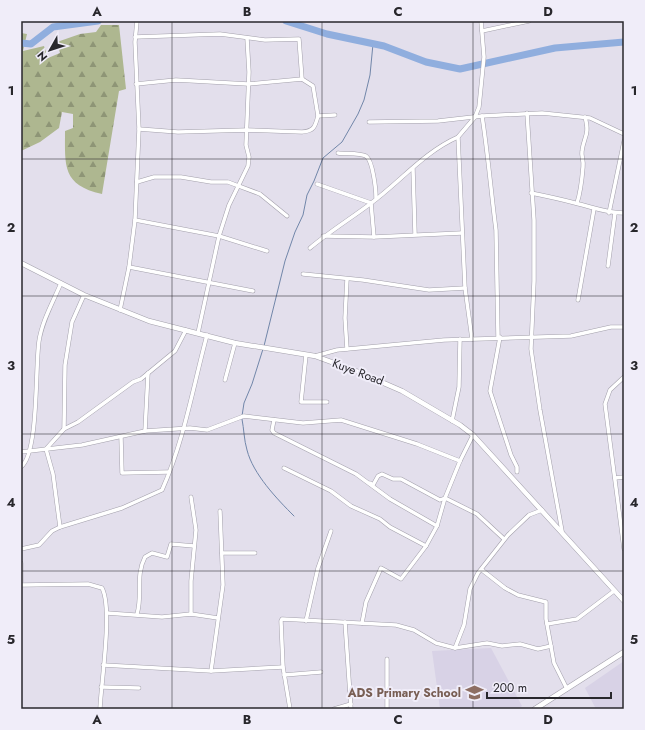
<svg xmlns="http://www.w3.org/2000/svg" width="645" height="730" viewBox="0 0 645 730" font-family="Jost,sans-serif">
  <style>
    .built { fill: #d8d2e6 }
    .forest { fill: url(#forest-firs) }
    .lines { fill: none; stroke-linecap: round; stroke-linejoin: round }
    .stream { stroke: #7186a9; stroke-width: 1 }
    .river { stroke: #90aede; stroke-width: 7 }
    .minor-casing { stroke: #a3a0ab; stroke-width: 4.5 }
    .tertiary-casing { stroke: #a3a0ab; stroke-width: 5.5 }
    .secondary-casing { stroke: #a3a0ab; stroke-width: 6 }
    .minor { stroke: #fff; stroke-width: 3.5 }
    .tertiary { stroke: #fff; stroke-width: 4.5 }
    .secondary { stroke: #fff; stroke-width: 5 }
    .grid { fill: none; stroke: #28272c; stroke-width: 1; stroke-opacity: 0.55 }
    .labels { text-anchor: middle; stroke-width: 4; stroke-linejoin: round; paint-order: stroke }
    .street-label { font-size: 12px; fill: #28272c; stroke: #f0edf9 }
    .education-label { font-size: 12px; font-weight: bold; fill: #785e54; stroke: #f0edf9; text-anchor: end }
    .neatline { fill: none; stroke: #28272c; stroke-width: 1.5 }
    .grid-label { font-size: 13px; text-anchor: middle; font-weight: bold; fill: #28272c }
  </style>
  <defs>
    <pattern id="forest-firs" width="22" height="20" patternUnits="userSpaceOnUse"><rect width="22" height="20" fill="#aeb790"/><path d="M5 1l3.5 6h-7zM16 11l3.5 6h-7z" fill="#8e9576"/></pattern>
  </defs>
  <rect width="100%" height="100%" fill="#e3dfec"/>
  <g class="built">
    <polygon points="491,648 522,706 518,709 440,709 432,651"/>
    <polygon points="624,661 624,709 596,709 585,688"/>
  </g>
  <path class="forest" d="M101 25H119L126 89 119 91 102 194C62 185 65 166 65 131L73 128V114L62 112 59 128 40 142 21 151V33L27 34 23 51 44 46 48 58 60 53 57 42 80 34 96 32Z"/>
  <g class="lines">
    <g class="stream">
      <polyline points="264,346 285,261 295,232 303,215 307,195 314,181 323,158 342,142 358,114 364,100 370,75 373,44"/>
      <polyline points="242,416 244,403 252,384 263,349"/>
      <path d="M242 419C244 429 244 440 247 450 253 474 277 499 294 516"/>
    </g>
    <g class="river">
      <polyline points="286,21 327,34 384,46 426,62 460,69 555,48 624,42"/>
      <polyline points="21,43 31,44 53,27 98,21"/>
    </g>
    <defs>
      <g id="minor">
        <polyline points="482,31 529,21"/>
        <polyline points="135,37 220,34 265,40 299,39 302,79"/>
        <polyline points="136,84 176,80 248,84 302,79 313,86 318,116"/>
        <polyline points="527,113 534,220 534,281 531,349 540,410 562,531"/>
        <path d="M482 116C488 154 491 192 496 230L498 337"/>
        <polyline points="369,122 438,121 482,116 542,113 590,118 624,134"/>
        <path d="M139 129 178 132 247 130 302 132C314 131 315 127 318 116L335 115"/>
        <path d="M338 153C345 154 360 153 366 156 373 161 376 190 376 198"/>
        <polyline points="413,169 415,234"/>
        <polyline points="137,182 154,177 181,177 211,182 228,182 260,194 287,216"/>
        <polyline points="317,184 371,203 374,237"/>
        <path d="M531 193C546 196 560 199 575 203 592 207 606 213 624 213"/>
        <path d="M577 203C581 191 582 179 583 167 584 161 581 156 582 151 584 136 590 135 585 117"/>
        <polyline points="609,213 624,141"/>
        <polyline points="135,220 219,236 267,251"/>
        <polyline points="323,236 374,237 462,233"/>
        <path d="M310 248C329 232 350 219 370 204 400 182 424 152 458 137"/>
        <polyline points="608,266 615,213"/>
        <polyline points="129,267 253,291"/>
        <polyline points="303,274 363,280 429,290 465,288"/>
        <polyline points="347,279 345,318 347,349"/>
        <polyline points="578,300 594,209"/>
        <polyline points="120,310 129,267 135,220 139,129 135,42 137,21"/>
        <polyline points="198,333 219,236 229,205 248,166 249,157 246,145 249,72 247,38"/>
        <polyline points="500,337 490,391 511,455 517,467 517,472"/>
        <polyline points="472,339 465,288 458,137 475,117 479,107 484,57 481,21"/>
        <polyline points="306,355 301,402 327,402"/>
        <polyline points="315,356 337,350 444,340 571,336 611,327 624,327"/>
        <polyline points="624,377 610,390 605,404 624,549"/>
        <polyline points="225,380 235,343"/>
        <polyline points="274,420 272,430 274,433 356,474 390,499 437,526"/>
        <polyline points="452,421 459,387 460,339"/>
        <polyline points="64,429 65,365 72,322 84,295"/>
        <polyline points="145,431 148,373"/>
        <polyline points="121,437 122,473 169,472"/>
        <polyline points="21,452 82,445 145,431 190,428 207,430 244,416 303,423 341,420 417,444 460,461"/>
        <path d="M21 467C39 453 35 367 39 341 42 321 53 302 61 283"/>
        <polyline points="284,468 331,491 351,506 380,519 390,527 426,546"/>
        <polyline points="615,478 624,477"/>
        <polyline points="370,483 373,485 378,476 382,474 393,479 401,479 440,500 445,498 477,514 504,539"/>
        <polyline points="191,497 196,530 191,581 191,614"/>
        <polyline points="60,527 53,474 46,449 64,429 78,422 133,382 141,379 175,351 186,330"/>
        <path d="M21 549 39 545 52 531 60 527 122 508 162 490C184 441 193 387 207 335"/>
        <polyline points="222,553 255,553"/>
        <polyline points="21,563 21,582"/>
        <polyline points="482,570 505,588 518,595 546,602 546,619 554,663 567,689"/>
        <path d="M21 585 88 584 102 588C113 609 101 682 100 709"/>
        <polyline points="107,613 162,617 191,614 218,618"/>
        <path d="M137 614C143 595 135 576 145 557L152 553 167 557 171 544 194 546"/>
        <polyline points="306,621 318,568 331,531"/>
        <polyline points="345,622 351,709"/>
        <polyline points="362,623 366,602 381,568 401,579 426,546 437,526 445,498 460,461 473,435"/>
        <polyline points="547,624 577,619 614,591"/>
        <polyline points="455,648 464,625 470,589 478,573 508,535 529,515 542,510"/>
        <polyline points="387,659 387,709"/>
        <polyline points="103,665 211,671 283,667"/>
        <polyline points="211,671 223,585 220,511"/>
        <polyline points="284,675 321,672"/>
        <polyline points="101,687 139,688"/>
        <polyline points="290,709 283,667 281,621 282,619 396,625 414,630 436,643 455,648 487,643 502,646 520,644 538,649 551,646"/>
        <polyline points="334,709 351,704"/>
      </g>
      <polyline id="tertiary" points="21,263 84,295 149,321 235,343 315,356 356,371 402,391 460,425 473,435 624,601"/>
      <polyline id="secondary" points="535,709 624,652"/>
    </defs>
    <use href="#minor" class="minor-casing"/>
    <use href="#tertiary" class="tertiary-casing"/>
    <use href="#secondary" class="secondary-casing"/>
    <use href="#minor" class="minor"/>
    <use href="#tertiary" class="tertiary"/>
    <use href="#secondary" class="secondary"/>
  </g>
  <path class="grid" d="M172 21V709M322 21V709M473 21V709M21 159H624M21 296H624M21 434H624M21 571H624"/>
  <defs>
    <symbol id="school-bare" viewBox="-9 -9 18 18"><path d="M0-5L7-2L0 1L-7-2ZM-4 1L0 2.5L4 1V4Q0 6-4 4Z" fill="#8d6e63" stroke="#f0edf9" stroke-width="2.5" paint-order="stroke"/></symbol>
  </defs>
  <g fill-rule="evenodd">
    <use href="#school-bare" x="462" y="680" width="25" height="25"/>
  </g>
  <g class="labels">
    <g class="street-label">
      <text transform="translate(358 372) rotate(21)" y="4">Kuye Road</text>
    </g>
    <g class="education-label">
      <text x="461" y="697">ADS Primary School</text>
    </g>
  </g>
  <rect width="645" height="730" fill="none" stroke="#f0edf9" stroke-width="44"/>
  <g transform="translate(50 50) rotate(231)" stroke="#f0edf9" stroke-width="3" paint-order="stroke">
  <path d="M0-3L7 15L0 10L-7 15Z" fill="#28272c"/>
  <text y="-6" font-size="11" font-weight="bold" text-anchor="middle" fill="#28272c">N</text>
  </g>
  <path d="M487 692v6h124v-6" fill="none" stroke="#28272c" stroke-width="2"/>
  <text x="493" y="692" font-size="12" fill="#28272c" stroke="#f0edf9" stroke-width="3" paint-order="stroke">200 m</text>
  <rect x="22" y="22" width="601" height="686" class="neatline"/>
  <g class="grid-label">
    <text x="97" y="16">A</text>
    <text x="247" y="16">B</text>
    <text x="398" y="16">C</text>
    <text x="548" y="16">D</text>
    <text x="11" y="95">1</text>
    <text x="634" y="95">1</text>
    <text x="11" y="232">2</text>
    <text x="634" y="232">2</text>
    <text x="11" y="370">3</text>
    <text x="634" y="370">3</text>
    <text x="11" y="507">4</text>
    <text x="634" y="507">4</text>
    <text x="11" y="644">5</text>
    <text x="634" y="644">5</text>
    <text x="97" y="724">A</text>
    <text x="247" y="724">B</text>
    <text x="398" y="724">C</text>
    <text x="548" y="724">D</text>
  </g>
</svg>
